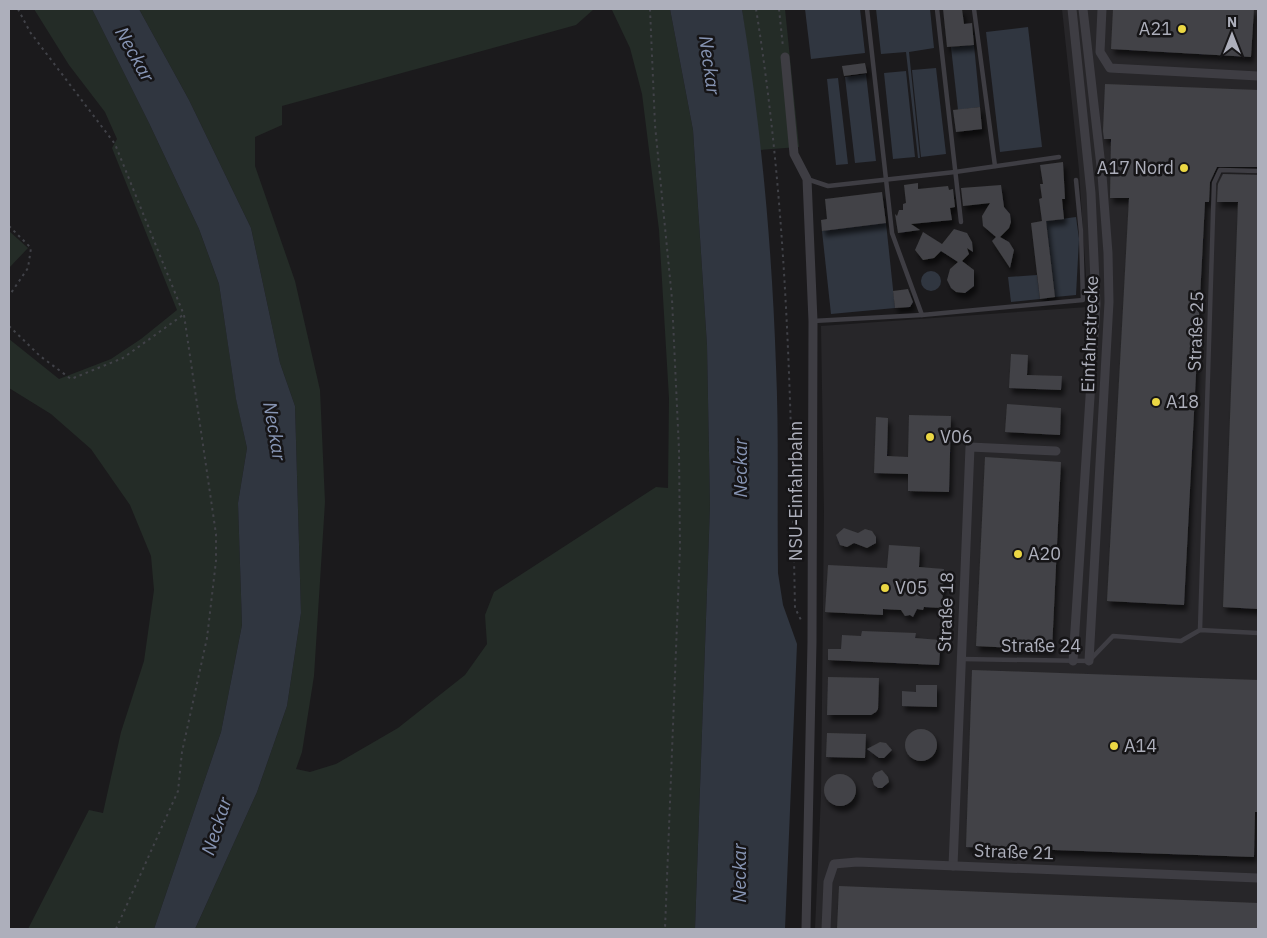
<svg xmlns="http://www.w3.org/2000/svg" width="1267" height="938" viewBox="0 0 1267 938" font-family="'IBM Plex Sans',sans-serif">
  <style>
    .built { fill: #272629 }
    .green { fill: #242c27; fill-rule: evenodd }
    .water { fill: #303640 }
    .building { fill: #424246; filter: url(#shadow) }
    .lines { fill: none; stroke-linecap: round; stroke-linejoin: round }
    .path { stroke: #414248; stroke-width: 2; stroke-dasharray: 2.5 4; stroke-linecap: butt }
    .lane { stroke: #3e3d43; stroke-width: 4.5 }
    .street { stroke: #3e3d43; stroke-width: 9 }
    .poi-dot { fill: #ebd744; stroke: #161517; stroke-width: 2 }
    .labels { text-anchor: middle; stroke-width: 5; stroke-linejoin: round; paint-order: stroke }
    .poi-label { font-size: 18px; fill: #adafbb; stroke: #161517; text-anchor: start }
    .street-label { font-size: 18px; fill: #adafbb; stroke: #161517 }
    .water-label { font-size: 19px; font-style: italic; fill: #8795b4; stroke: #161517 }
  </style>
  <defs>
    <filter id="shadow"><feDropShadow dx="3" dy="5.5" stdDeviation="2.5" flood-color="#0009"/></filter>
  </defs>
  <rect width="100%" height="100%" fill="#1b1a1c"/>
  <polygon class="built" points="1062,9 1258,9 1258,929 815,929 821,796 824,511 821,326 1088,307 1079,170"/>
  <g class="green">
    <polygon points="34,9 92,9 149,123 199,229 219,284 236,398 247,448 238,503 242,625 221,732 154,929 28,929 89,810 103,813 121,732 144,661 154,590 151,556 130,505 91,449 51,414 9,388 9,339 59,379 111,359 141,339 177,310 112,148 117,139 105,112 69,65"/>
    <path d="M139 9H670L693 130 707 345 710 506 695 929H195L257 792 287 706 301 613 295 406 280 363 251 228 189 100ZM594 9 612 10 630 48 642 94 659 230 669 398 668 488 656 487 494 592 485 615 487 644 465 675 398 728 336 764 310 772 296 769 302 752 314 676 325 502 320 390 295 281 255 166V137L282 125V106L576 25Z"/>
    <polygon points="742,9 785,9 799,147 760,150"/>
    <polygon points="9,231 28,248 9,268"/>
  </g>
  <g class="water">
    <polygon points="92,9 139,9 189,100 251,228 280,363 295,406 301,613 287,706 257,792 195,929 154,929 221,732 242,625 238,503 247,448 236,399 219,284 199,229 149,123"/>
    <path d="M670 9H742C761 126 772 247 776 366 779 435 777 504 778 573L783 605 797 644 785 929H695L710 506 707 345 693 130Z"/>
    <polygon points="805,9 860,9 865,53 811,59"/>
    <polygon points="876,9 930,9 934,48 909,52 920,158 918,158 906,52 881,54"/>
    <polygon points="1028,27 1042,147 1000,152 986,32"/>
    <polygon points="974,45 980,107 958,110 951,47"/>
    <polygon points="936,68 946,154 921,157 912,70"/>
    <polygon points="906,71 915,157 893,159 884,73"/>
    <polygon points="866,74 876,161 855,163 845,77"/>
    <polygon points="838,78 848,164 836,165 827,79"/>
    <polygon points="1076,217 1079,239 1076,295 1055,297 1046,221"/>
    <polygon points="886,223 895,308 831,314 822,231"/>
    <circle cx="931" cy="281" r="10"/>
    <polygon points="1037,275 1040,299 1011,302 1008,277"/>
  </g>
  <g class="building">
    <polygon points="943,9 962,9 964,24 972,23 974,45 947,47"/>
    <polygon points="1113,9 1254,9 1251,57 1111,49"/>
    <polygon points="865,63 867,73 844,76 842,66"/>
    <polygon points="1105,84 1258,90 1258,167 1217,167 1210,182 1209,202 1205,202 1184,605 1107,601 1129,198 1110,198 1111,139 1104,139 1103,131"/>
    <polygon points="980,107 982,129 956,132 953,110"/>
    <polygon points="1063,162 1065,199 1062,199 1064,219 1046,221 1055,297 1040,299 1031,223 1042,221 1039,199 1042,198 1040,184 1043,184 1040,165"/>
    <polygon points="1223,174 1258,175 1258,609 1223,607 1238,202 1217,202 1218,184"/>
    <polygon points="918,183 918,189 948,186 949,190 953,189 955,207 950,208 952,220 911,224 920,230 898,233 895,214 897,216 899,210 903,210 903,204 906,203 904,185"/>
    <polygon points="1001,185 1004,207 1010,214 1011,222 1009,228 1000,237 1009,242 1014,250 1010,268 992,241 996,237 983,226 982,216 990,203 963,206 961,188"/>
    <polygon points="882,192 886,223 822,231 821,220 827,219 825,199"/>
    <polygon points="954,229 967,233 972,242 973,252 967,248 969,254 962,261 974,270 974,286 965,293 956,292 951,288 947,280 950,269 958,262 941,251 934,258 923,260 915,250 923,232 942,244"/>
    <polygon points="908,289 913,302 910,307 895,308 893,291"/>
    <polygon points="1011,354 1028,355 1027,375 1062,376 1061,390 1009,388"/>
    <polygon points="1007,404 1061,408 1060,435 1005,432"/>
    <polygon points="909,415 951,416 949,492 908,491 908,474 874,473 876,417 888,418 887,456 908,457"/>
    <polygon points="985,457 1061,462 1052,650 976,646"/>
    <polygon points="844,528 858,533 865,529 872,531 876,537 876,543 867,548 854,543 847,547 840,545 836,535"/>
    <polygon points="889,545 920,547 919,567 944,569 942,608 924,607 923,610 917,609 913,617 910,615 905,616 901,610 883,609 883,615 825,612 828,565 887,568"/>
    <polygon points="862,631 916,633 915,638 941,640 939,665 828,660 828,649 841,649 842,635 861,636"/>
    <polygon points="972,670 1258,680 1258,812 1255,812 1254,857 966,847"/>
    <polygon points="828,677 879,678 878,709 876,712 871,715 827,715"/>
    <polygon points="916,685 937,685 937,707 902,706 902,691 916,692"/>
    <circle cx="921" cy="745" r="16"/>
    <polygon points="827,733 866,734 865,758 826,757"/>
    <polygon points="880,742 886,743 892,750 884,758 879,758 867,749"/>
    <polygon points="882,770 888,777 889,782 882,788 878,788 874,785 872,778 875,773"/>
    <circle cx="840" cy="790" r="16"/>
    <polygon points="839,886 1258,903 1258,929 837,929"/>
  </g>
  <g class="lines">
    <g class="path">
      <polyline points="18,9 30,32 115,144 184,315 216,534 216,561 207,638 182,752 178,791 116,929"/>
      <polyline points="650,9 655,125 672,299 679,450 680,548 665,929"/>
      <path d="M756 9C788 208 791 407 795 608L802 622"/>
      <polyline points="779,9 783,47"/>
      <polyline points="9,226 31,248 28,268 9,296"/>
      <polyline points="9,326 40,356 71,379 123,358 183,315"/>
    </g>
    <g class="lane">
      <polyline points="867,9 892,233 922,315"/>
      <polyline points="937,9 961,222"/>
      <polyline points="974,9 995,166"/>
      <polyline points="807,179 828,186 955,172 1059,157"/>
      <polyline points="813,321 922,315 1083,300 1081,232 1076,180"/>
      <polyline points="1200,630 1214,183 1220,170 1258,171"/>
      <polyline points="962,659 1089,661 1113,636 1181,641 1200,630 1258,633"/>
    </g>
    <g class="street">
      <polyline points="1072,9 1091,193 1096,304 1073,661"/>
      <polyline points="1083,9 1102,175 1108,253 1109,302 1089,661"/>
      <polyline points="1102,9 1100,52 1110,68 1258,76"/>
      <polyline points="785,57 794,154 807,179 813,321 812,642 806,929"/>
      <polyline points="953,866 970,447 1056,451"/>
      <polyline points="826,929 828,882 834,864 857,862 1258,878"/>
    </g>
  </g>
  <g class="poi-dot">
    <circle cx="1182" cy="29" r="5"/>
    <circle cx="1184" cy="168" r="5"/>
    <circle cx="1156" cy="402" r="5"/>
    <circle cx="930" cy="437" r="5"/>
    <circle cx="1018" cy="554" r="5"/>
    <circle cx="885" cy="588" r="5"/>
    <circle cx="1114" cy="746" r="5"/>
  </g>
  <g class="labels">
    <g class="poi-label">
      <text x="1172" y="35" text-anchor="end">A21</text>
      <text x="1174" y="174" text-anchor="end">A17 Nord</text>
      <text x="1166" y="408">A18</text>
      <text x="940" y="443">V06</text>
      <text x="1028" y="560">A20</text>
      <text x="895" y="594">V05</text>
      <text x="1124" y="752">A14</text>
    </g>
    <g class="street-label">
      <text transform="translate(1196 331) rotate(-88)" y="6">Straße 25</text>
      <text transform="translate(1090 334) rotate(-88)" y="6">Einfahrstrecke</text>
      <text transform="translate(796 491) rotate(-90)" y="6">NSU-Einfahrbahn</text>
      <text transform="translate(946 612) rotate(-88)" y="6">Straße 18</text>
      <text x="1041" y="652">Straße 24</text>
      <text transform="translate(1014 852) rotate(2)" y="6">Straße 21</text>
    </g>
    <g class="water-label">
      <text transform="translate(135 54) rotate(61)" y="7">Neckar</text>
      <text transform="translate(710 65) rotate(82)" y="7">Neckar</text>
      <text transform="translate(275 431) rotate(80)" y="7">Neckar</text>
      <text transform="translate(740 468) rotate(-90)" y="7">Neckar</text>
      <text transform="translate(216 826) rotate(-72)" y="7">Neckar</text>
      <text transform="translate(739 873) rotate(-90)" y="7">Neckar</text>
    </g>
  </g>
  <rect width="1267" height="938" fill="none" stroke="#adafbb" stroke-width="20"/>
  <g transform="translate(1232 35)" stroke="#161517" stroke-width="4" paint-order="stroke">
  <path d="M0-4L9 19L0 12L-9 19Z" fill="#adafbb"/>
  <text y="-8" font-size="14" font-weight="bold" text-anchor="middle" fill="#adafbb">N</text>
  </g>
</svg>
